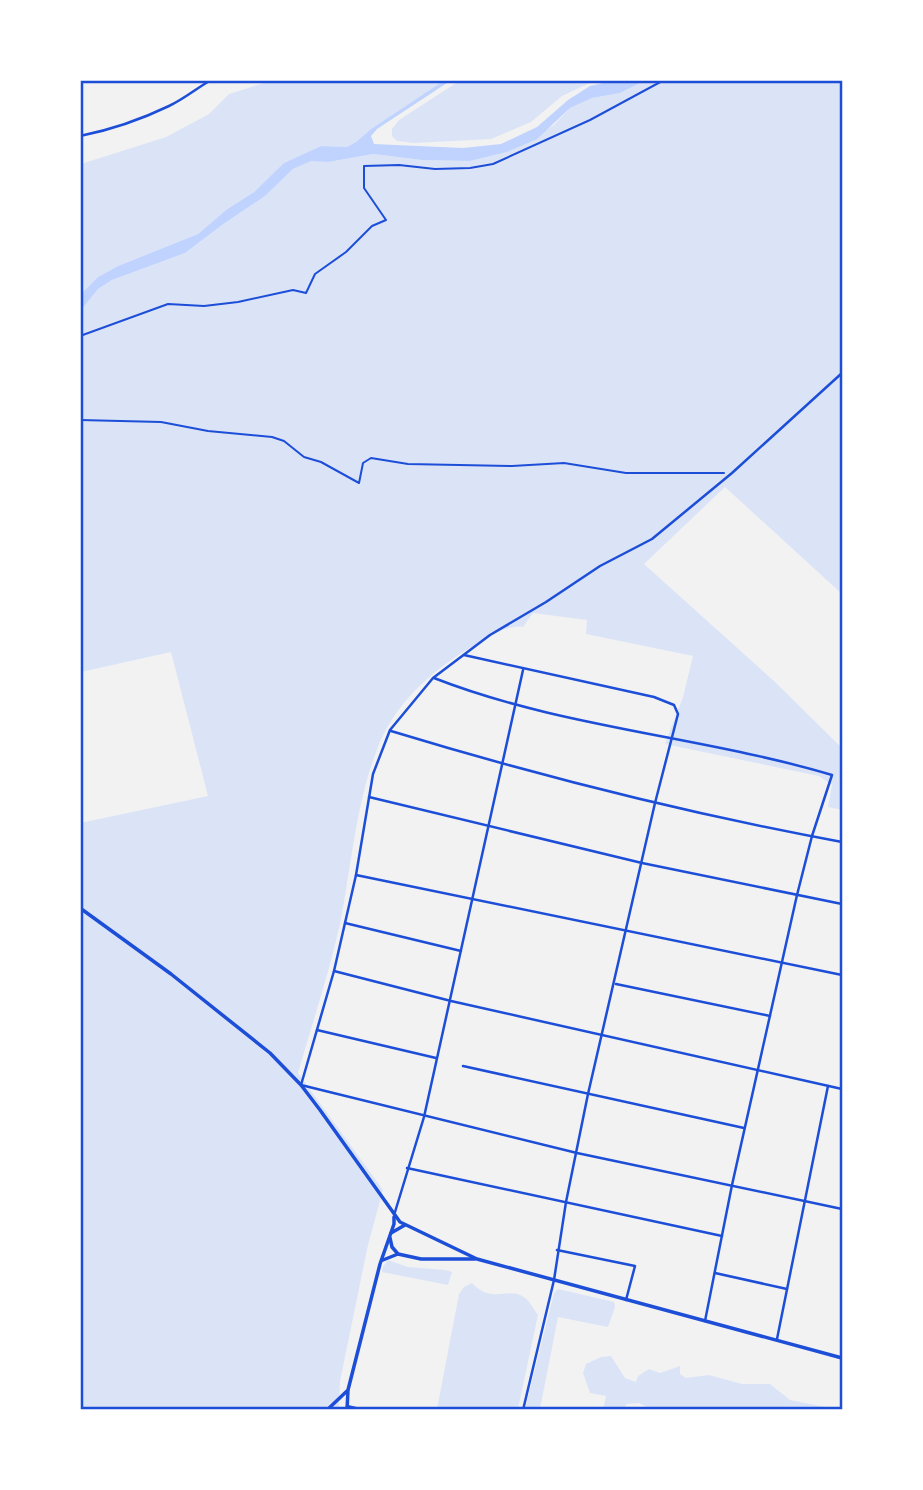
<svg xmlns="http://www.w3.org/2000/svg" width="923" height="1490" viewBox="0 0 923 1490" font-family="'Exo 2',sans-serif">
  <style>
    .green { fill: #dbe4f7 }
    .water { fill: #bfd3fe }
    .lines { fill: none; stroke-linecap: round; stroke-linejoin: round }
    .path { stroke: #1d4ed8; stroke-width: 2 }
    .minor { stroke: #1d4ed8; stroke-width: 2.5 }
    .tertiary { stroke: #1d4ed8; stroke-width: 3.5 }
    .neatline { fill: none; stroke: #1d4ed8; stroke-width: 2.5 }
  </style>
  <rect width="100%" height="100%" fill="#f2f2f2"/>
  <g class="green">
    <polygon points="270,81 445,81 371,129 356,142 347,147 321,146 284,163 254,192 226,210 198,234 118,266 98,277 81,294 81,164 166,137 209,114 229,94"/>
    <polygon points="459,81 459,80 594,81 562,96 531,122 491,139 414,143 397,141 392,136 392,129 399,120"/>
    <path d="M644 81H842V594L725 487 644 564 775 682 842 748V810L828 807 832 785 819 776 665 744 683 697 693 656 586 634 587 620 533 613 523 627C505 625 491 636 475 645 436 667 398 700 380 742 356 799 352 864 340 924 329 974 312 1024 298 1073L383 1190 368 1245 340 1381 339 1409H81L80 823 208 796 171 652 81 672 80 310 98 289 112 280 185 253 222 225 265 196 293 169 311 160 328 162 373 154 422 160 470 161 507 152 554 125 570 108 592 98 620 93Z"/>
    <polygon points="388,1260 408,1267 445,1270 452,1272 448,1285 382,1272 383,1267"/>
    <path d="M472 1283C493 1305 508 1286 524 1297 530 1301 534 1310 538 1315L518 1409H437L459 1294 464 1287Z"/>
    <polygon points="558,1289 614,1302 615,1307 608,1327 558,1317 540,1409 525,1409 554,1293"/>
    <polygon points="611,1356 625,1378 636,1382 638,1376 649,1369 660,1373 680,1366 680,1374 686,1378 709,1375 742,1384 770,1384 790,1400 830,1408 653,1410 639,1403 627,1404 623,1409 603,1409 606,1396 590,1393 583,1373 586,1364 601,1357"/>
  </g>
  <polygon class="water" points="445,80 450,81 377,129 371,136 374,144 463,148 501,144 537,127 568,100 590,86 612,81 644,81 620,93 592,98 570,108 537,139 507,152 470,161 422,160 373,154 328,162 311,161 293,169 265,196 222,225 185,253 112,280 98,289 81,310 81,294 98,277 118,266 198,234 226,210 254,192 284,163 321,146 347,147 356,142 371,129"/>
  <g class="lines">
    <g class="path">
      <polyline points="80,336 168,304 204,306 238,302 293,290 306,293 315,274 346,252 372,226 386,220 364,188 364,166 399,165 435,169 470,168 493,164 590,120 664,80"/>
      <polyline points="80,420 161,422 208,431 272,437 284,441 304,457 321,462 359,483 363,463 371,458 408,464 512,466 564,463 626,473 724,473"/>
    </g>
    <g class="minor">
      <path d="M80 136C110 130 142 119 169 106 184 99 197 88 211 80"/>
      <polyline points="842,373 732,473 652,539 600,566 546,602 490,635 433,678 390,730 373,774 356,875 334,971 301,1085 577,1153 842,1209"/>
      <polyline points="464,655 654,697 674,705 678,714 655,803 588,1094 566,1202 554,1280 523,1410"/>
      <path d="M434 678C562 728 701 736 832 775L812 836 797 895 732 1185 705 1321"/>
      <path d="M391 731C539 776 690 814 842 842"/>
      <polyline points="369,797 642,863 842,904"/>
      <polyline points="356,875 842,975"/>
      <polyline points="345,923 461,951"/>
      <polyline points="334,971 451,1001 842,1089"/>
      <polyline points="616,984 770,1016"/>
      <polyline points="317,1030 436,1058"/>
      <polyline points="463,1066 744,1128"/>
      <polyline points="407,1168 722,1236"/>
      <polyline points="395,1212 424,1117 523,670"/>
      <polyline points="557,1250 635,1266 626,1300"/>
      <polyline points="715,1273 787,1289"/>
      <polyline points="777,1339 828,1086"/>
      <polyline points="347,1406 364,1410"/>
    </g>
    <g class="tertiary">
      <polyline points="80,908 171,974 270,1053 301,1085 320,1110 400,1222 477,1259 842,1358"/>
      <polyline points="391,1233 405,1225"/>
      <polyline points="390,1238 392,1247 398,1254"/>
      <polyline points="383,1260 398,1254 421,1259 475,1259"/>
      <polyline points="327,1410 347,1391"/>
      <polyline points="347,1410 348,1390 380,1264 394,1224 394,1217"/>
    </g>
  </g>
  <rect width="923" height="1490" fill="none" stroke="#ffffff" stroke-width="164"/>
  <rect x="82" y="82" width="759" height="1326" class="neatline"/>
</svg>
